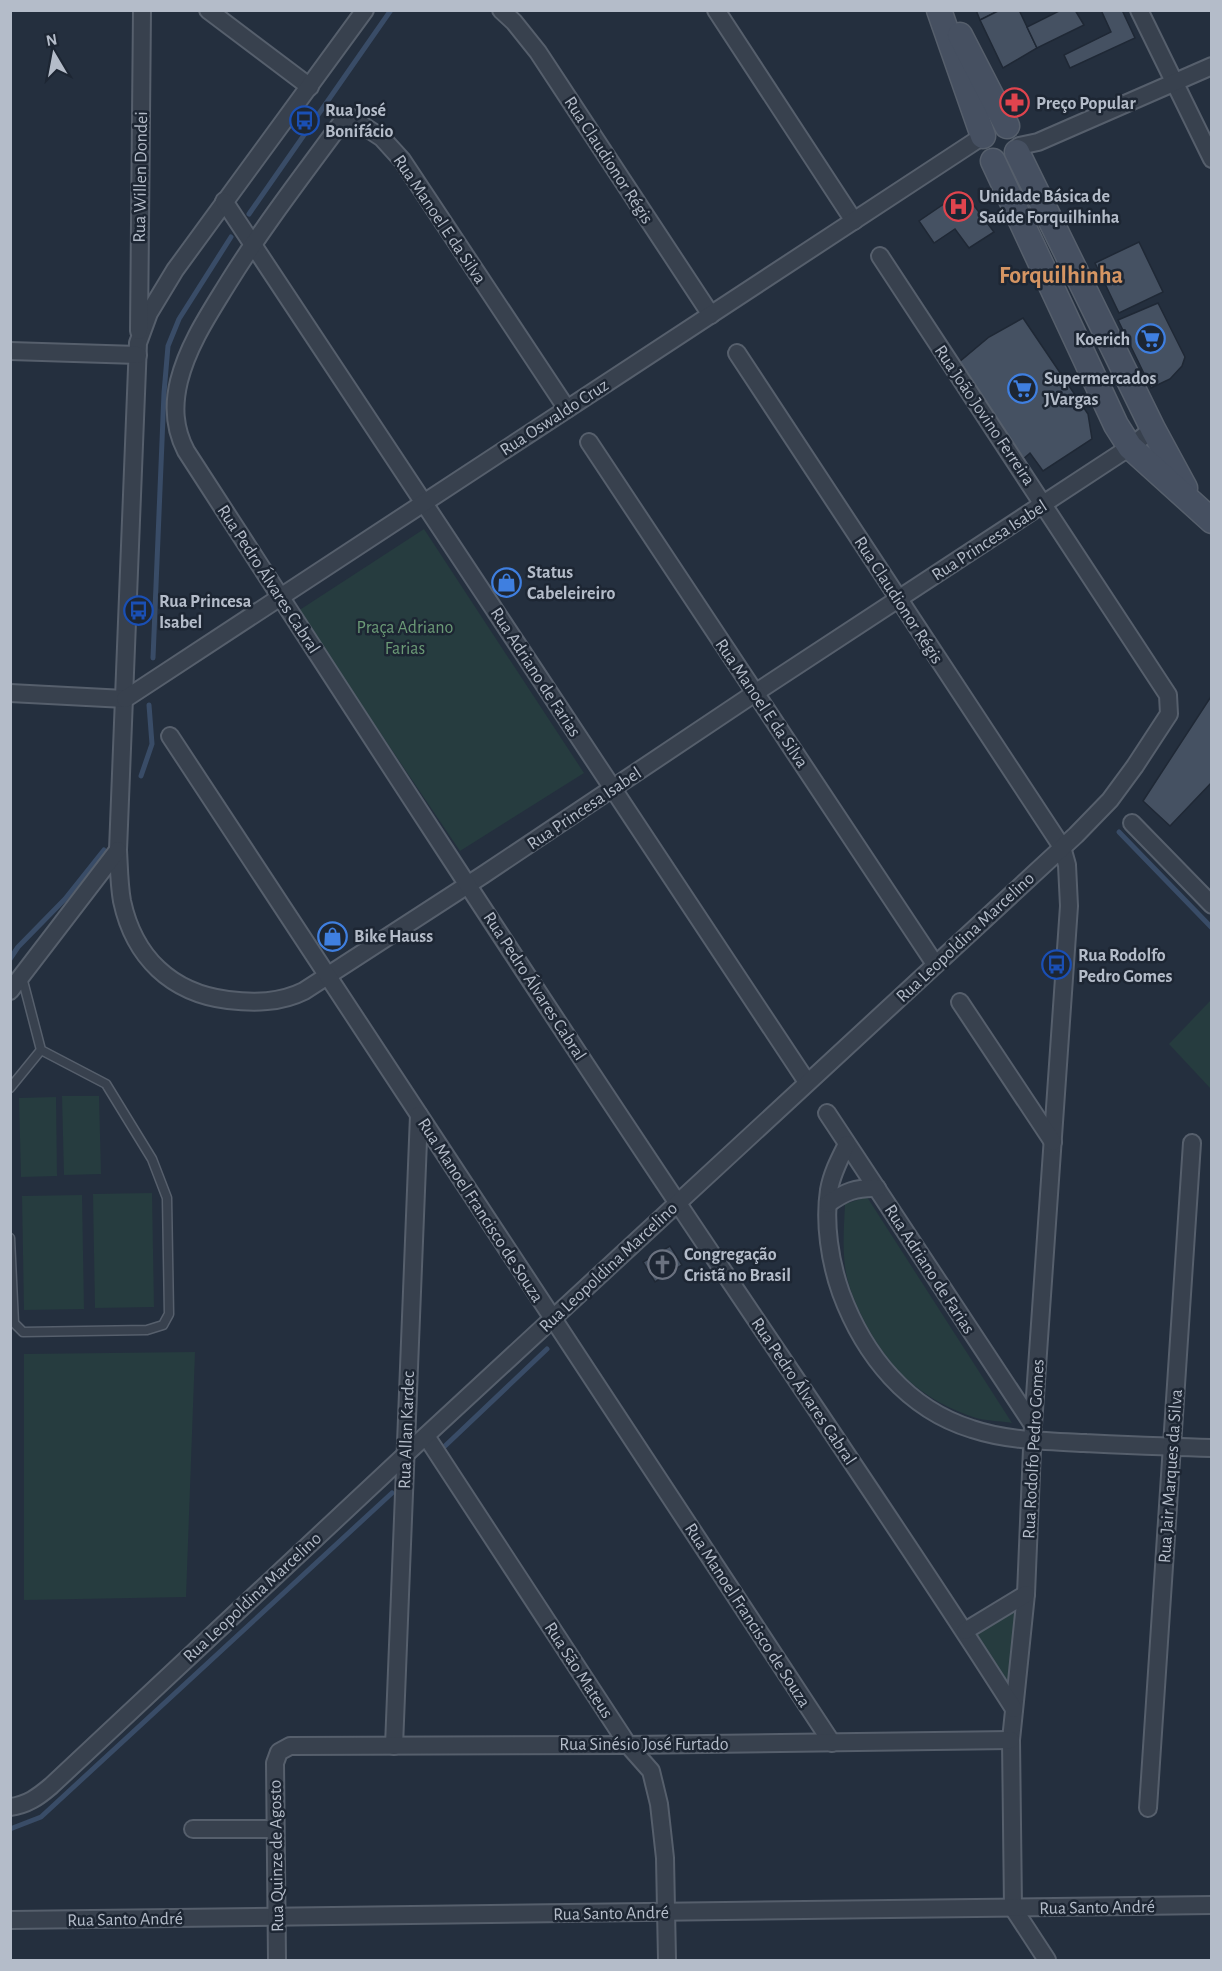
<svg xmlns="http://www.w3.org/2000/svg" width="1222" height="1971" viewBox="0 0 1222 1971" font-family="'Alegreya Sans',sans-serif">
  <style>
    .green { fill: #263c3f }
    .lines { fill: none; stroke-linecap: round; stroke-linejoin: round }
    .stream { stroke: #394c67; stroke-width: 5 }
    .building { fill: #455162; stroke: #1f2835; stroke-width: 1.5 }
    .service-casing { stroke: #565f6c; stroke-width: 11 }
    .minor-casing { stroke: #565f6c; stroke-width: 20 }
    .secondary-casing { stroke: #565f6c; stroke-width: 27 }
    .service { stroke: #38414e; stroke-width: 8 }
    .minor { stroke: #38414e; stroke-width: 16 }
    .secondary { stroke: #465061; stroke-width: 24 }
    .labels { text-anchor: middle; stroke-width: 5; stroke-linejoin: round; paint-order: stroke }
    .poi-label { font-size: 18px; font-weight: bold; fill: #b4bcc9; stroke: #1d2633; text-anchor: start }
    .street-label { font-size: 18px; fill: #b4bcc9; stroke: #1d2633 }
    .park-label { font-size: 18px; fill: #6b9a76; stroke: #1d2633 }
    .district-label { font-size: 24px; font-weight: bold; fill: #d59563; stroke: #1d2633 }
  </style>
  <rect width="100%" height="100%" fill="#242f3e"/>
  <g class="green">
    <polygon points="424,529 584,773 460,851 298,611"/>
    <polygon points="1211,1000 1211,1089 1169,1044"/>
    <polygon points="62,1096 99,1096 101,1174 64,1175"/>
    <polygon points="56,1097 57,1176 21,1177 19,1098"/>
    <polygon points="152,1193 154,1307 95,1308 93,1194"/>
    <polygon points="82,1195 84,1309 24,1310 22,1196"/>
    <path d="M867 1197 1012 1423C1001 1421 987 1421 976 1418 951 1410 927 1397 908 1380 881 1357 853 1307 846 1273 842 1250 844 1227 845 1204Z"/>
    <polygon points="195,1352 186,1597 24,1600 24,1354"/>
    <polygon points="1019,1609 1016,1685 1005,1685 975,1636"/>
  </g>
  <g class="lines">
    <g class="stream">
      <polyline points="249,214 391,10"/>
      <polyline points="153,658 164,393 168,346 179,319 231,237"/>
      <polyline points="141,776 152,744 149,705"/>
      <polyline points="1119,832 1212,928"/>
      <polyline points="10,959 18,947 65,899 104,850"/>
      <polyline points="445,1446 547,1349"/>
      <polyline points="10,1829 41,1817 392,1493"/>
    </g>
  </g>
  <g class="building">
    <polygon points="976,10 1000,10 980,20"/>
    <polygon points="1000,10 1019,10 1037,48 1003,68 980,20"/>
    <polygon points="1061,10 1075,10 1084,25 1037,48 1027,27"/>
    <polygon points="1101,10 1122,10 1135,38 1070,68 1064,55 1111,32"/>
    <polygon points="963,191 994,232 969,248 955,229 934,243 919,221"/>
    <polygon points="1139,242 1163,292 1119,313 1095,263"/>
    <polygon points="1158,303 1185,357 1182,366 1170,379 1151,388 1118,320"/>
    <polygon points="1023,318 1088,414 1092,439 1043,471 1030,453 1022,460 958,363 989,337"/>
    <polygon points="1212,695 1212,782 1170,826 1143,801"/>
    <polygon points="670,1246 682,1265 655,1282 643,1262"/>
  </g>
  <g class="lines">
    <defs>
      <g id="service">
        <polyline points="10,1088 41,1050"/>
        <polyline points="10,1238 14,1323 23,1332 147,1330 163,1325 169,1314 167,1198 152,1159 106,1084 41,1050 22,977"/>
      </g>
      <g id="minor">
        <polyline points="208,10 310,87"/>
        <path d="M365 10 175 270 149 313 138 343 118 850C119 867 119 884 122 901 134 957 171 993 228 1000 254 1003 280 1003 304 991L483 875 755 693 1130 447 1153 429"/>
        <polyline points="501,10 514,22 538,52 711,315"/>
        <polyline points="716,10 854,221"/>
        <polyline points="1139,10 1212,159"/>
        <polyline points="1019,146 1038,142 1212,66"/>
        <polyline points="224,201 807,1082"/>
        <polyline points="139,331 142,10"/>
        <polyline points="10,351 138,355"/>
        <polyline points="737,353 1062,847 1067,865 1069,906 1033,1425 1026,1594 1011,1740 1013,1908"/>
        <path d="M567 409 402 160 382 138 347 115C306 171 264 225 228 283 209 314 188 345 179 381 173 406 174 428 186 451 349 703 512 955 679 1205 791 1373 906 1539 1014 1709"/>
        <polyline points="589,442 935,964"/>
        <polyline points="10,693 125,699"/>
        <polyline points="125,699 983,136"/>
        <polyline points="170,736 832,1743"/>
        <polyline points="1132,823 1212,905"/>
        <polyline points="10,991 118,850"/>
        <polyline points="960,1002 1053,1142"/>
        <polyline points="827,1113 1033,1425"/>
        <path d="M847 1144C840 1158 832 1173 829 1190 824 1223 830 1262 841 1293 864 1355 907 1409 972 1429 1008 1441 1047 1441 1084 1443 1127 1445 1169 1447 1212 1448"/>
        <path d="M828 1204C844 1192 857 1187 877 1188"/>
        <polyline points="426,1436 628,1745 651,1771 659,1804 665,1858 667,1960"/>
        <polyline points="965,1631 1026,1594"/>
        <polyline points="394,1746 419,1115"/>
        <path d="M10 1807C27 1805 38 1797 51 1786L406 1454 1076 835 1110 800 1135 766 1169 714 1168 695 880 256"/>
        <polyline points="1148,1808 1192,1143"/>
        <polyline points="193,1829 275,1829"/>
        <polyline points="1013,1908 1047,1960"/>
        <polyline points="10,1920 1212,1905"/>
        <polyline points="277,1960 275,1763 279,1752 290,1746 628,1745 1011,1740"/>
      </g>
      <g id="secondary">
        <polyline points="939,10 983,136"/>
        <polyline points="960,35 1007,126"/>
        <polyline points="1017,152 1153,429 1185,488"/>
        <polyline points="993,161 1116,425 1130,447 1212,521"/>
      </g>
    </defs>
    <use href="#service" class="service-casing"/>
    <use href="#minor" class="minor-casing"/>
    <use href="#secondary" class="secondary-casing"/>
    <use href="#service" class="service"/>
    <use href="#minor" class="minor"/>
    <use href="#secondary" class="secondary"/>
  </g>
  <defs>
    <symbol id="pharmacy-ring" viewBox="-11 -11 22 22"><circle r="9.5" fill="#1d2633" stroke="#e0444e" stroke-width="1.5"/><path d="M-2-6h4v4h4v4h-4v4h-4v-4h-4v-4h4Z" fill="#e0444e"/></symbol>
    <symbol id="bus-ring" viewBox="-11 -11 22 22"><circle r="9.5" fill="#1d2633" stroke="#1a4fb4" stroke-width="1.5"/><path d="M-5-6H5V4H4V6H2V4H-2V6H-4V4H-5ZM-3.5-4V0h7V-4ZM-3.5 1.2v1.5H-2V1.2ZM2 1.2v1.5H3.5V1.2Z" fill="#1a4fb4"/></symbol>
    <symbol id="hospital-ring" viewBox="-11 -11 22 22"><circle r="9.5" fill="#1d2633" stroke="#e0444e" stroke-width="1.5"/><path d="M-5-5h3v3.5h4V-5h3V5h-3V1.5h-4V5h-3Z" fill="#e0444e"/></symbol>
    <symbol id="supermarket-ring" viewBox="-11 -11 22 22"><circle r="9.5" fill="#1d2633" stroke="#3f7fe0" stroke-width="1.5"/><path d="M-6-5.5h2.5l.6 2H6L4.5 2H-2.5L-4.4-4H-6ZM-1.5 3.2a1.3 1.3 0 1 0 .1 0ZM3 3.2a1.3 1.3 0 1 0 .1 0Z" fill="#3f7fe0"/></symbol>
    <symbol id="shop-ring" viewBox="-11 -11 22 22"><circle r="9.5" fill="#1d2633" stroke="#3f7fe0" stroke-width="1.5"/><path d="M-5-2.5h2.3a2.7 3.5 0 0 1 5.4 0H5L5.5 6h-11ZM-1.5-2.5h3a1.5 2.3 0 0 0-3 0Z" fill="#3f7fe0"/></symbol>
    <symbol id="church-ring" viewBox="-11 -11 22 22"><circle r="9.5" fill="#1d2633" stroke="#6b7280" stroke-width="1.5"/><path d="M-1.2-6h2.4v3.5h3.3v2.4h-3.3V6h-2.4V-.1h-3.3v-2.4h3.3Z" fill="#6b7280"/></symbol>
  </defs>
  <g fill-rule="evenodd">
    <use href="#pharmacy-ring" x="998" y="86" width="33" height="33"/>
    <use href="#bus-ring" x="288" y="104" width="33" height="33"/>
    <use href="#hospital-ring" x="942" y="190" width="33" height="33"/>
    <use href="#supermarket-ring" x="1134" y="322" width="33" height="33"/>
    <use href="#supermarket-ring" x="1006" y="372" width="33" height="33"/>
    <use href="#shop-ring" x="490" y="566" width="33" height="33"/>
    <use href="#bus-ring" x="122" y="594" width="33" height="33"/>
    <use href="#shop-ring" x="316" y="920" width="33" height="33"/>
    <use href="#bus-ring" x="1040" y="948" width="33" height="33"/>
    <use href="#church-ring" x="646" y="1248" width="33" height="33"/>
  </g>
  <g class="labels">
    <g class="poi-label">
      <text x="1036" y="109">Preço Popular</text>
      <text x="325" y="116">Rua José<tspan x="325" dy="21">Bonifácio</tspan></text>
      <text x="979" y="202">Unidade Básica de<tspan x="979" dy="21">Saúde Forquilhinha</tspan></text>
      <text x="1130" y="345" text-anchor="end">Koerich</text>
      <text x="1044" y="384">Supermercados<tspan x="1044" dy="21">JVargas</tspan></text>
      <text x="527" y="578">Status<tspan x="527" dy="21">Cabeleireiro</tspan></text>
      <text x="159" y="607">Rua Princesa<tspan x="159" dy="21">Isabel</tspan></text>
      <text x="354" y="942">Bike Hauss</text>
      <text x="1078" y="961">Rua Rodolfo<tspan x="1078" dy="21">Pedro Gomes</tspan></text>
      <text x="684" y="1260">Congregação<tspan x="684" dy="21">Cristã no Brasil</tspan></text>
    </g>
    <g class="street-label">
      <text transform="translate(609 160) rotate(57)" y="6">Rua Claudionor Régis</text>
      <text transform="translate(140 177) rotate(-89)" y="6">Rua Willen Dondei</text>
      <text transform="translate(440 219) rotate(56)" y="6">Rua Manoel E da Silva</text>
      <text transform="translate(985 415) rotate(56)" y="6">Rua João Jovino Ferreira</text>
      <text transform="translate(554 417) rotate(-33)" y="6">Rua Oswaldo Cruz</text>
      <text transform="translate(989 540) rotate(-33)" y="6">Rua Princesa Isabel</text>
      <text transform="translate(269 579) rotate(57)" y="6">Rua Pedro Álvares Cabral</text>
      <text transform="translate(899 600) rotate(57)" y="6">Rua Claudionor Régis</text>
      <text transform="translate(536 672) rotate(57)" y="6">Rua Adriano de Farias</text>
      <text transform="translate(762 703) rotate(56)" y="6">Rua Manoel E da Silva</text>
      <text transform="translate(584 808) rotate(-34)" y="6">Rua Princesa Isabel</text>
      <text transform="translate(965 937) rotate(-43)" y="6">Rua Leopoldina Marcelino</text>
      <text transform="translate(535 986) rotate(57)" y="6">Rua Pedro Álvares Cabral</text>
      <text transform="translate(481 1210) rotate(57)" y="6">Rua Manoel Francisco de Souza</text>
      <text transform="translate(608 1267) rotate(-43)" y="6">Rua Leopoldina Marcelino</text>
      <text transform="translate(930 1269) rotate(57)" y="6">Rua Adriano de Farias</text>
      <text transform="translate(804 1391) rotate(56)" y="6">Rua Pedro Álvares Cabral</text>
      <text transform="translate(406 1430) rotate(-88)" y="6">Rua Allan Kardec</text>
      <text transform="translate(1033 1449) rotate(-87)" y="6">Rua Rodolfo Pedro Gomes</text>
      <text transform="translate(1170 1476) rotate(-86)" y="6">Rua Jair Marques da Silva</text>
      <text transform="translate(252 1597) rotate(-43)" y="6">Rua Leopoldina Marcelino</text>
      <text transform="translate(748 1615) rotate(57)" y="6">Rua Manoel Francisco de Souza</text>
      <text transform="translate(579 1670) rotate(57)" y="6">Rua São Mateus</text>
      <text x="644" y="1750">Rua Sinésio José Furtado</text>
      <text transform="translate(276 1856) rotate(-91)" y="6">Rua Quinze de Agosto</text>
      <text transform="translate(1097 1907) rotate(-1)" y="6">Rua Santo André</text>
      <text transform="translate(611 1913) rotate(-1)" y="6">Rua Santo André</text>
      <text transform="translate(125 1919) rotate(-1)" y="6">Rua Santo André</text>
    </g>
    <g class="park-label">
      <text x="405" y="633">Praça Adriano<tspan x="405" dy="21">Farias</tspan></text>
    </g>
    <g class="district-label">
      <text x="1061" y="283">Forquilhinha</text>
    </g>
  </g>
  <rect width="1222" height="1971" fill="none" stroke="#b4bcc9" stroke-width="24"/>
  <g transform="translate(54 54) rotate(350)" stroke="#1d2633" stroke-width="4.5" paint-order="stroke">
  <path d="M0-4.5L10 22L0 15L-10 22Z" fill="#b4bcc9"/>
  <text y="-9" font-size="16" font-weight="bold" text-anchor="middle" fill="#b4bcc9">N</text>
  </g>
</svg>
